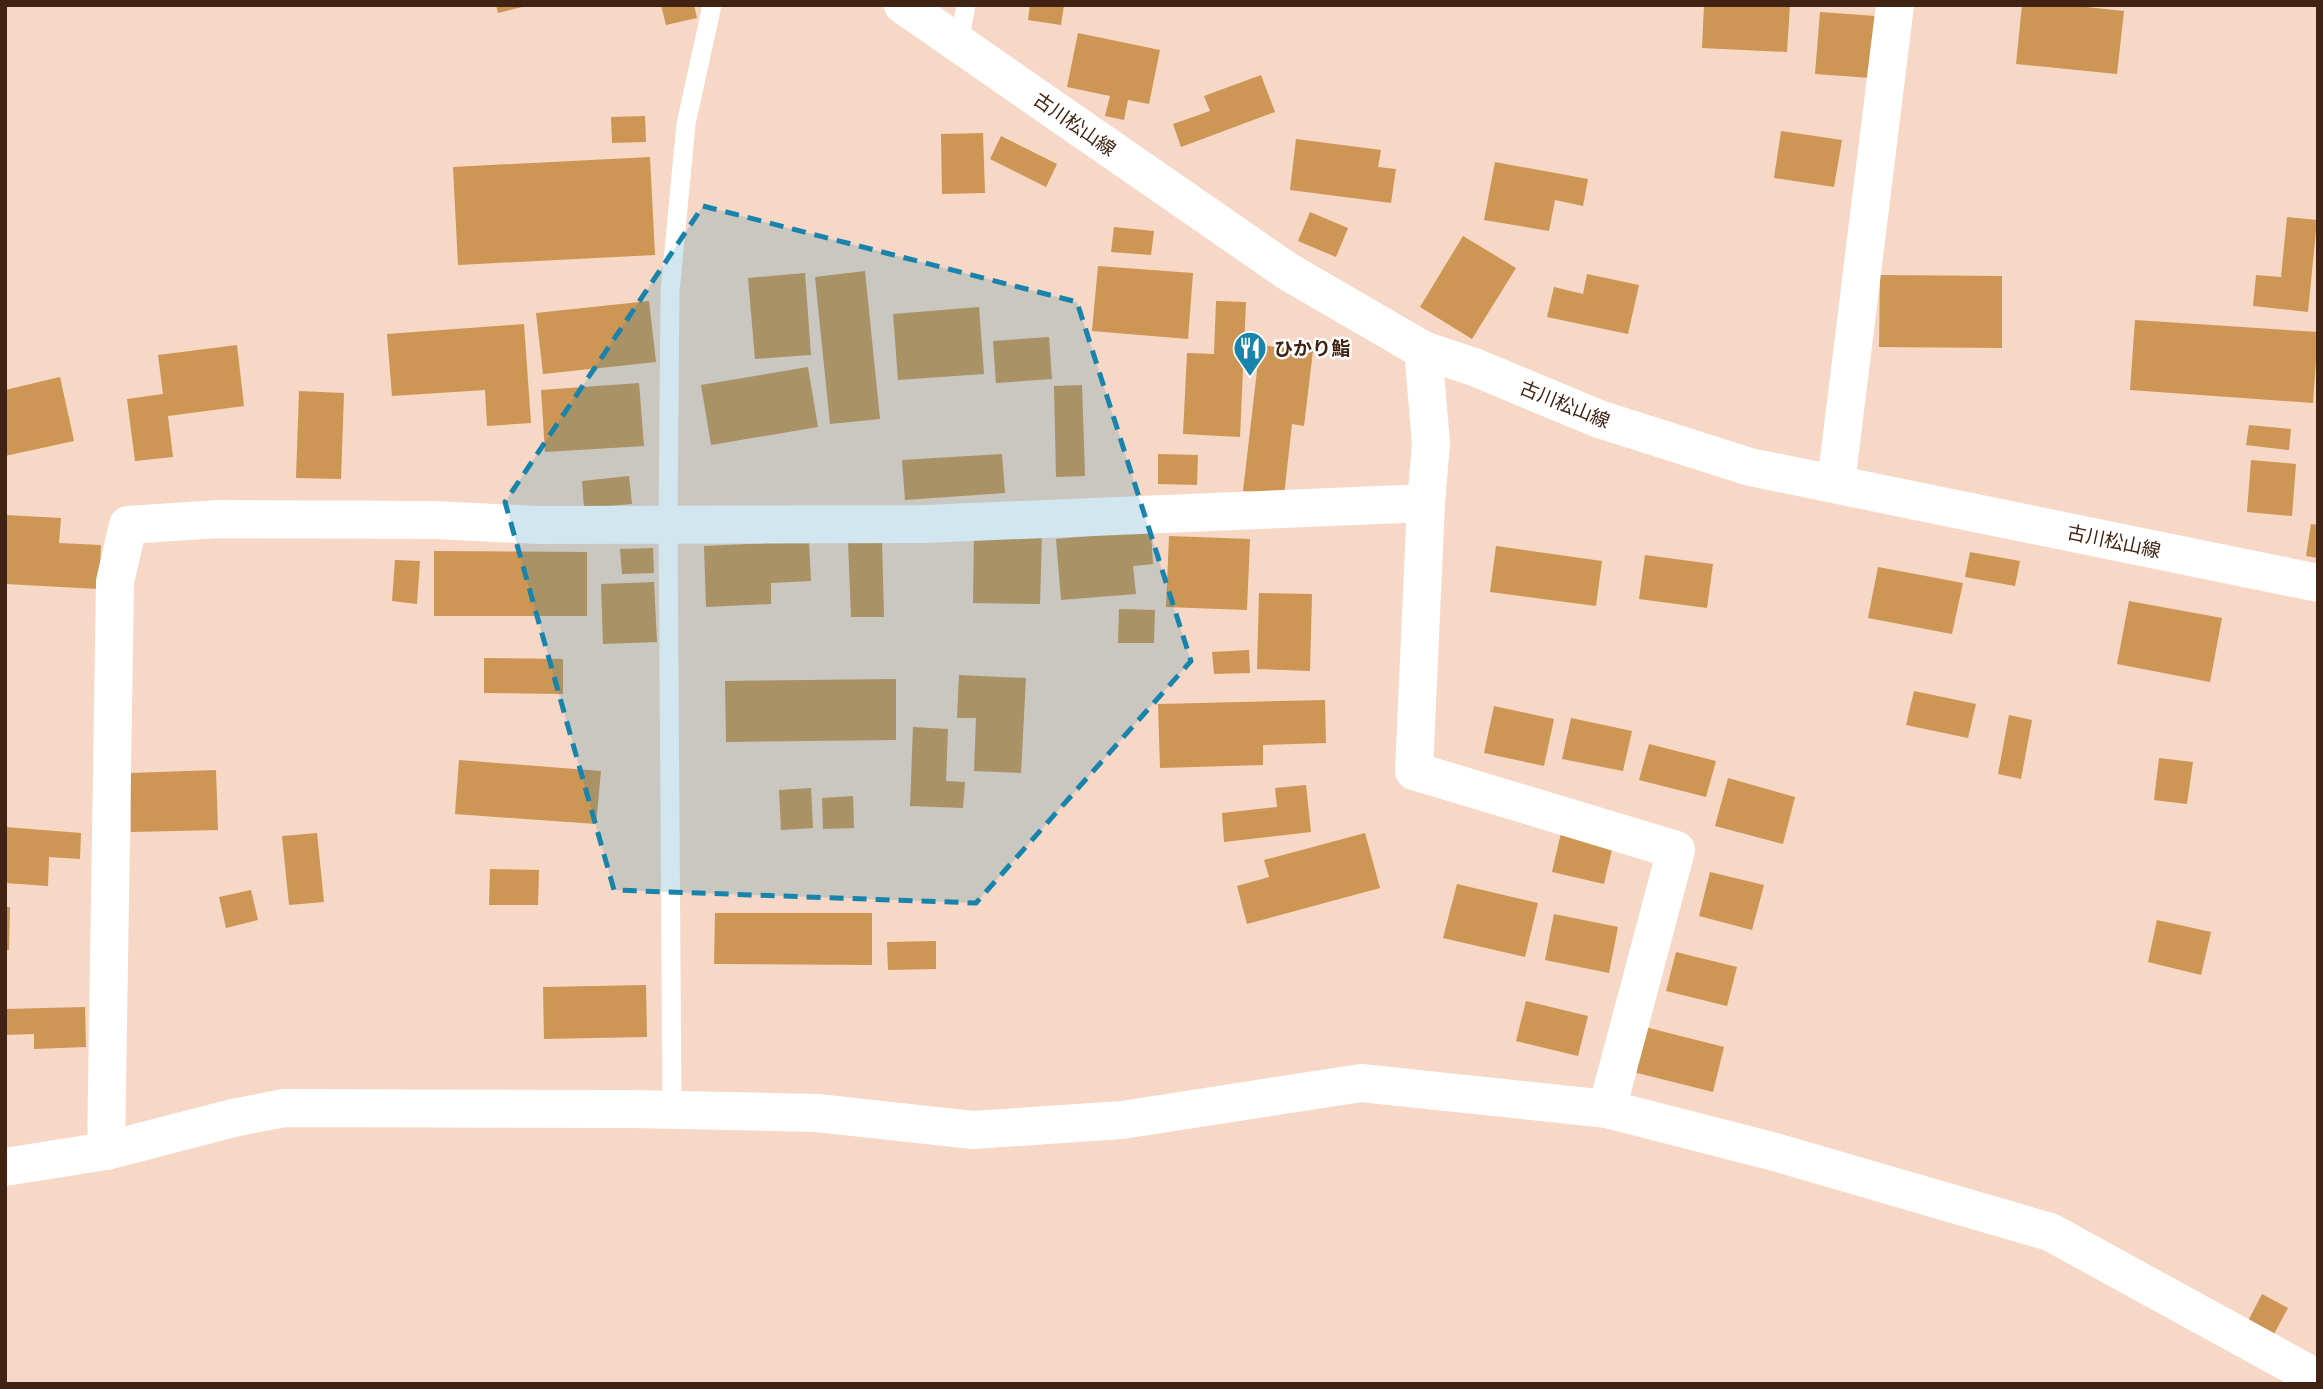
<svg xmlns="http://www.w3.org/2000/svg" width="2323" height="1389" viewBox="0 0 2323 1389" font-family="Overpass,'Noto Sans JP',sans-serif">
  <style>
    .building { fill: #cd9654 }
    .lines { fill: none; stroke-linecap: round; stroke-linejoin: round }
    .lane { stroke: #fff; stroke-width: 19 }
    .street { stroke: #fff; stroke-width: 38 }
    .primary { stroke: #fff; stroke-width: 38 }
    .marked { fill: #1884ac; fill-opacity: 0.2; stroke: #1884ac; stroke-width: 5; stroke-dasharray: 14 9; stroke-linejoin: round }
    .labels { text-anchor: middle; stroke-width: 5; stroke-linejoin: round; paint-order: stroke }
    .street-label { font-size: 19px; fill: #402312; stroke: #fff }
    .poi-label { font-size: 19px; font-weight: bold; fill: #402312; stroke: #fff; text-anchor: start }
  </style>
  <rect width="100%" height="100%" fill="#f7d7c6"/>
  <g class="building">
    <polygon points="496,5 525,5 526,6 498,13"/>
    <polygon points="661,5 694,5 697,18 666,25"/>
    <polygon points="1030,5 1064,5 1061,25 1028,20"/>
    <polygon points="1704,5 1790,5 1787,52 1702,48"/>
    <polygon points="2022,5 2068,5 2124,11 2117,74 2016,64"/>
    <polygon points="1820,12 1876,16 1871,78 1815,74"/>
    <polygon points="1078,33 1160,50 1149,104 1128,100 1124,120 1105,116 1110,96 1067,87"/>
    <polygon points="1261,75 1275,112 1181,147 1173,124 1210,111 1204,96"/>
    <polygon points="645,116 646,142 612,143 611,117"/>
    <polygon points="1781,131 1842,140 1834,187 1774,178"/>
    <polygon points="983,133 985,193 942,194 941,134"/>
    <polygon points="1001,136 1057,164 1046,187 990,159"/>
    <polygon points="1296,139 1381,150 1378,167 1396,169 1391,203 1290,190"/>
    <polygon points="650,157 655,255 458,265 453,167"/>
    <polygon points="1495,162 1588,179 1583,206 1555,200 1549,231 1484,220"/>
    <polygon points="1310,212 1348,228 1336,257 1298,241"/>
    <polygon points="2287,217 2317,220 2308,312 2253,306 2256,275 2281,277"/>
    <polygon points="1114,227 1154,231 1151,255 1111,252"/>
    <polygon points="1463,236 1516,268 1472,339 1420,307"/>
    <polygon points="1098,266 1193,273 1188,339 1092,331"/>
    <polygon points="865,271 880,419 830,424 815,277"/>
    <polygon points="805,273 811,355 755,359 748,278"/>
    <polygon points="1587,274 1639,285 1628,334 1547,317 1554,287 1583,294"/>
    <polygon points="1880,275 2002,276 2002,348 1879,347"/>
    <polygon points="649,301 656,362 543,374 536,313"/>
    <polygon points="1216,301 1246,302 1240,437 1183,434 1187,353 1214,354"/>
    <polygon points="979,307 984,374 898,380 893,314"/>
    <polygon points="2135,320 2318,332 2313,403 2130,390"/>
    <polygon points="524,324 531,423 487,426 485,390 392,396 387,334"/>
    <polygon points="1049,337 1052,379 996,383 993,341"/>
    <polygon points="237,345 244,406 168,416 173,457 135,461 127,399 163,394 158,355"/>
    <polygon points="1260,345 1313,351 1304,426 1292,424 1284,496 1243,491"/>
    <polygon points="808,367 818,427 711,445 701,385"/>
    <polygon points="60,377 74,441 5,456 5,390"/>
    <polygon points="639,383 644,446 545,452 541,390"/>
    <polygon points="1082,385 1085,476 1056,477 1054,386"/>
    <polygon points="299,391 344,393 341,479 296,478"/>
    <polygon points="2249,425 2291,429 2289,450 2246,445"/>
    <polygon points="1002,454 1005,493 905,500 902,460"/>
    <polygon points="1158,454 1198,455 1197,485 1158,484"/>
    <polygon points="2251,460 2296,464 2292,516 2247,512"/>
    <polygon points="629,476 632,504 584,508 582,481"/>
    <polygon points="5,515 61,518 59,543 101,545 99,589 5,584"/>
    <polygon points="2311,524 2318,525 2318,558 2306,556"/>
    <polygon points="1151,531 1153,564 1133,566 1136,594 1061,600 1056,539"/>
    <polygon points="974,533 1042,534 1040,604 973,603"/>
    <polygon points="1169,536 1250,539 1247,610 1166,607"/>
    <polygon points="882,540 884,617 851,617 848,541"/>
    <polygon points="809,541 811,581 771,583 771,604 706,607 704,546"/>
    <polygon points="1496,546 1602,561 1596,606 1490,592"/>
    <polygon points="653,548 654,573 622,574 620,549"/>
    <polygon points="434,551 587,552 587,616 434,616"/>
    <polygon points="1970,552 2020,561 2015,586 1965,577"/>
    <polygon points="1645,555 1713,564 1707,608 1639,599"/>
    <polygon points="395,560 420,561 417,604 392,601"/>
    <polygon points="1878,567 1963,583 1952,634 1868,618"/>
    <polygon points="654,582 657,642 603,644 601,584"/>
    <polygon points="1259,593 1312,594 1310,671 1257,669"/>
    <polygon points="2129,601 2222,618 2210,682 2117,664"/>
    <polygon points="1119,609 1155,610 1154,643 1118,643"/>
    <polygon points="1249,650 1250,673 1214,674 1212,652"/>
    <polygon points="484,658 563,659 563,694 484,693"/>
    <polygon points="959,675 1026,678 1021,773 974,771 976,718 957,718"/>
    <polygon points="896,679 896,740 726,742 725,681"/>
    <polygon points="1914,691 1976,704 1968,738 1906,725"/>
    <polygon points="1325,700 1326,743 1263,745 1263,765 1160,768 1158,704"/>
    <polygon points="1494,706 1554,719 1544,766 1484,753"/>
    <polygon points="2009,715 2032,720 2021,779 1998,774"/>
    <polygon points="1571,718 1632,731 1623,771 1562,759"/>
    <polygon points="913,727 948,729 946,781 965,782 963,808 910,806"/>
    <polygon points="1649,744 1716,761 1706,797 1639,780"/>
    <polygon points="2159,758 2193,762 2187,804 2154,800"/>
    <polygon points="459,760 601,771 596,824 455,814"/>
    <polygon points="216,770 218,830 131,832 130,773"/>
    <polygon points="1728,778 1795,797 1783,844 1715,826"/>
    <polygon points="1306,785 1311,832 1224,842 1222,813 1277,807 1275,788"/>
    <polygon points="811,788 813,828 781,830 779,790"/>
    <polygon points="853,796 854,828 823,829 822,798"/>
    <polygon points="5,827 81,833 80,859 49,857 48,886 5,883"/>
    <polygon points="317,833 324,902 289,905 282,836"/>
    <polygon points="1365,833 1380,888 1247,924 1237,886 1269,877 1264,860"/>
    <polygon points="1561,833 1613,845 1604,884 1552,872"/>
    <polygon points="490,869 539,870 538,905 489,905"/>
    <polygon points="1710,872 1764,885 1752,930 1699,916"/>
    <polygon points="1457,884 1538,903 1525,957 1443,938"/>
    <polygon points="251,890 258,920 226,928 219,897"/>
    <polygon points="5,907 10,907 9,950 5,950"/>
    <polygon points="715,913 872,913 872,965 714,964"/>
    <polygon points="1554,914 1618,927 1609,973 1545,960"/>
    <polygon points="2157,920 2211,932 2201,975 2148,962"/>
    <polygon points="936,941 936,969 888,970 887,942"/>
    <polygon points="1676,952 1737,967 1727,1006 1666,991"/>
    <polygon points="646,985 647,1037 544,1039 543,987"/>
    <polygon points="1526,1001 1588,1016 1578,1056 1516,1041"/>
    <polygon points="85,1007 86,1047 34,1049 34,1034 5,1035 5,1009"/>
    <polygon points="1645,1027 1724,1047 1713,1092 1633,1072"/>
    <polygon points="2262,1294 2288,1308 2274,1334 2248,1321"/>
  </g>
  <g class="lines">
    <g class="lane">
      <polyline points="959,43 966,5"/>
      <polyline points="672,1109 668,525 670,292 686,124 712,5"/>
    </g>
    <g class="street">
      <polyline points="1423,350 1431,443 1426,503 1414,771 1676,850 1607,1109"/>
      <polyline points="1836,483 1895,5"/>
      <polyline points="106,1151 115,582 128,525 219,519 434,520 538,525 924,524 1426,503"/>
      <polyline points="5,1167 106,1151 233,1118 284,1108 632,1109 817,1113 973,1130 1122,1120 1361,1083 1607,1109 1775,1152 2050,1232 2318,1379"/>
    </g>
    <polyline class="primary" points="903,5 1287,271 1423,350 1474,367 1599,419 1750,467 2318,583"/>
  </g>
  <path class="marked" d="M703 206 1077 302 1191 661 976 903 614 890 505 502Z"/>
  <defs>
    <symbol id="restaurant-pin" viewBox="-11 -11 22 30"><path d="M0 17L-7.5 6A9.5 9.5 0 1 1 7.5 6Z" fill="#1884ac" stroke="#fff"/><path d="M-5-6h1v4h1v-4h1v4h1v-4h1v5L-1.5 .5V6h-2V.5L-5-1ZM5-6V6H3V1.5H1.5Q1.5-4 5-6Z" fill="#fff"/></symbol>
  </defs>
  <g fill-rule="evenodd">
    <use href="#restaurant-pin" x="1231" y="329" width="38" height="52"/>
  </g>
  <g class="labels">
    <g class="street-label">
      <text transform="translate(1075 124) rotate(35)" y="7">古川松山線</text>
      <text transform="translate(1565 404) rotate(22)" y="7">古川松山線</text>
      <text transform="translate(2114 541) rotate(12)" y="7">古川松山線</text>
    </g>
    <g class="poi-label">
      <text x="1274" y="355">ひかり鮨</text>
    </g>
  </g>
  <rect width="2323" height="1389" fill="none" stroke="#402312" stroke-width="14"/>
</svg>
